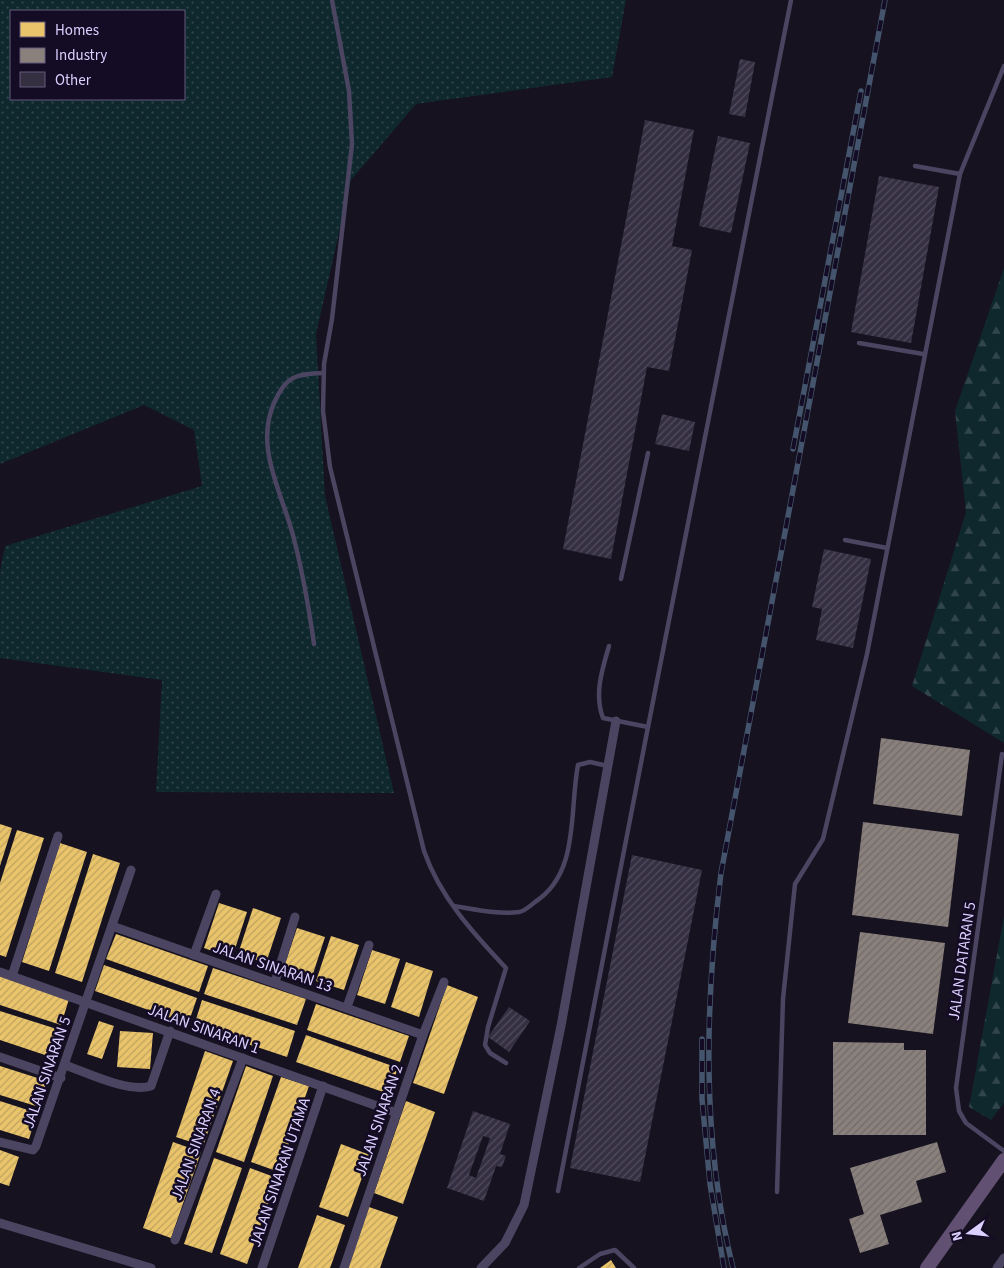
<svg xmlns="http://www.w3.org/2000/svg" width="1004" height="1268" viewBox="0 0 1004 1268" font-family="'Source Sans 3',sans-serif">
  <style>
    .grass { fill: url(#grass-dots); fill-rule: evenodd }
    .forest { fill: url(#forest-firs) }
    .homes { fill: url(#homes-hatch) }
    .industry { fill: url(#industry-hatch) }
    .building { fill: url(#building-hatch); fill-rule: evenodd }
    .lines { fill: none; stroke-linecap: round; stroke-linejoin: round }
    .service { stroke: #4b4561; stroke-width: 4.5 }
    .minor { stroke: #4b4561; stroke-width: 9 }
    .primary { stroke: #615071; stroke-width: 14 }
    .rail-casing { stroke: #44546c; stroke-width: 5.5 }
    .rail { stroke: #140c25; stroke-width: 4; stroke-dasharray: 11; stroke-linecap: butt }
    .labels { text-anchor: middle; stroke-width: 5; stroke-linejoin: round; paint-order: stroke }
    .street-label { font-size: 16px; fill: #dcd0ff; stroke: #140c25 }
  </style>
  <defs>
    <pattern id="grass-dots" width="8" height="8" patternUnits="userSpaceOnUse" patternTransform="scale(1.25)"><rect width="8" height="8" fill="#0f282d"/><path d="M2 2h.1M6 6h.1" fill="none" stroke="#31464c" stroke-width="1.8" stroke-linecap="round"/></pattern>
    <pattern id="forest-firs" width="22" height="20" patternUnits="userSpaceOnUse" patternTransform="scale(1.25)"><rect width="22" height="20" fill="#0f282d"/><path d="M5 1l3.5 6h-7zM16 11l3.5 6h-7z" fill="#31464c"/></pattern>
    <pattern id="homes-hatch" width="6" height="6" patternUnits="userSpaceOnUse" patternTransform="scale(1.25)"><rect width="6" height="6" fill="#e9c46a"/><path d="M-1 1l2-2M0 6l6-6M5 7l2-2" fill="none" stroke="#bfa262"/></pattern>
    <pattern id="industry-hatch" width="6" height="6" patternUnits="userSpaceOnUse" patternTransform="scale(1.25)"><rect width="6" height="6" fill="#8a817c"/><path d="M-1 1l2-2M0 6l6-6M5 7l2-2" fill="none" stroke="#716a6b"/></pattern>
    <pattern id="building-hatch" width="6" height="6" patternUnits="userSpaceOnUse" patternTransform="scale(1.25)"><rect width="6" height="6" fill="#352f42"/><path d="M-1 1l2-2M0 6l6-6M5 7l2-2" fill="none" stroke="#524c5e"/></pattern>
  </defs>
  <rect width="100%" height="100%" fill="#16121f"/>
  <path class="grass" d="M0 0H626L612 77 416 104 351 180 316 334 325 496 394 793 156 792 162 680 0 658V572L5 546 202 486 194 430 144 405 0 464ZM11 11H184V99H11Z"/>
  <g class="forest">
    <polygon points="1004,268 1004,743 912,686 966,512 955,411"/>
    <polygon points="1004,916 1004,1103 991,1120 969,1107"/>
  </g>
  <g class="homes">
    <polygon points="0,824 12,828 0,866"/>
    <polygon points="17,830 44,838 6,957 0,955 0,883"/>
    <polygon points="60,843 87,852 49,971 22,962"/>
    <polygon points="93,854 120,863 82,982 55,973"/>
    <polygon points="219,903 247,912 232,958 204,948"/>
    <polygon points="253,908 281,918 266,963 238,954"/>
    <polygon points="297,928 325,937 310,983 282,973"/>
    <polygon points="116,934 208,966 199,992 106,959"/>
    <polygon points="331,936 359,945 344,990 316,981"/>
    <polygon points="372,950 400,959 385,1004 357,995"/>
    <polygon points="406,962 433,971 419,1017 391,1007"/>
    <polygon points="104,965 197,998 188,1024 95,991"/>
    <polygon points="213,968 306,999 297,1025 204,994"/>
    <polygon points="0,976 69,999 61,1025 0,1005"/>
    <polygon points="447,985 478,997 444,1094 413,1083"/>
    <polygon points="202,1000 295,1031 287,1057 194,1026"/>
    <polygon points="316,1004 409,1036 400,1062 307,1030"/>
    <polygon points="0,1011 60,1030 51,1057 0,1040"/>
    <polygon points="99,1021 114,1026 102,1059 87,1054"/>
    <polygon points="120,1031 153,1033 150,1069 117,1067"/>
    <polygon points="306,1035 398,1068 389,1094 296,1062"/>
    <polygon points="205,1051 233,1061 203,1146 176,1137"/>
    <polygon points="0,1066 47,1081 39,1107 0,1095"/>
    <polygon points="246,1066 273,1076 244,1162 216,1152"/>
    <polygon points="281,1077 309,1086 279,1172 251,1162"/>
    <polygon points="0,1101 37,1113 29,1139 0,1130"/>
    <polygon points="406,1101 435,1112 403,1204 374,1193"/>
    <polygon points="173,1142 201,1152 171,1238 143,1228"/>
    <polygon points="341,1144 370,1155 348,1217 319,1207"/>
    <polygon points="0,1150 19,1157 9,1186 0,1183"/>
    <polygon points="214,1158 242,1168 212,1253 184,1244"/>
    <polygon points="250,1168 277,1178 247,1264 220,1254"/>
    <polygon points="369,1207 398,1217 380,1268 348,1268"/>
    <polygon points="317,1215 345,1225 333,1260 330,1268 298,1268"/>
    <polygon points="611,1260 616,1268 600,1268"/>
  </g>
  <g class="industry">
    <polygon points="881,738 970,750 962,816 873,804"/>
    <polygon points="863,822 959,834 948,927 852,915"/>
    <polygon points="860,932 945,943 933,1034 848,1023"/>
    <polygon points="833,1042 904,1043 904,1050 926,1050 926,1135 833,1135"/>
    <polygon points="937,1142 946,1172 916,1181 922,1202 880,1215 889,1244 860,1253 849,1219 864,1214 850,1168"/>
  </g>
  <g class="building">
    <polygon points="740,59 755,62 745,117 729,114"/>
    <polygon points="645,120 694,130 672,246 692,250 669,371 647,367 611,559 563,549"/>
    <polygon points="718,136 750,143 731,233 699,226"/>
    <polygon points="879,176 939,187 911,343 851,332"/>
    <polygon points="662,414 695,422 689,451 655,444"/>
    <polygon points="824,549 871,559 853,648 816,640 822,609 812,607"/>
    <polygon points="632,855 702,870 640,1182 570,1168"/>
    <polygon points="509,1007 530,1021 509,1052 488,1037"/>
    <path d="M473 1111 510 1124 500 1154 506 1156 502 1167 496 1166 484 1201 447 1188ZM483 1136 490 1138 476 1178 469 1175Z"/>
  </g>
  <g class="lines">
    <g class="service">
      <path d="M332 0 349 91 352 144 332 319 324 364 323 411 330 467 424 851C440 897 473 933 506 968L488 1027 485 1045 490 1053 506 1063"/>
      <polyline points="915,166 960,174"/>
      <polyline points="859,343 923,354"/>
      <polyline points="845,540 887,548"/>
      <polyline points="621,579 648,453"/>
      <path d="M314 644C309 609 303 574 294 539 283 494 254 449 274 403 286 376 295 374 324 373"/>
      <path d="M609 646C602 670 594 694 603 718L648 727 791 0"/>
      <polyline points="1002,754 956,1088 959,1111 966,1123 1004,1151"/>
      <path d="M454 906C474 909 498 915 519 912 525 911 530 906 535 902 580 873 569 811 578 765L590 762 608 766"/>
      <polyline points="558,1191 648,727"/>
      <polyline points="777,1192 783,999 795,884 823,839 867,654 960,174 1004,66"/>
      <polyline points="579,1268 600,1254 615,1250 634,1268"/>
    </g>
    <g class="minor">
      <polyline points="112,926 423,1035"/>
      <polyline points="194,955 216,894"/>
      <polyline points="0,972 397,1113"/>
      <polyline points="12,976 58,836"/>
      <polyline points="275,982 295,917"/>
      <polyline points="347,1007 369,945"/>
      <polyline points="0,1057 61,1078"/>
      <path d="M65 1065C88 1073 128 1093 151 1086L170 1031"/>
      <polyline points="0,1142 33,1150 36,1146 131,870"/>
      <polyline points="0,1223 151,1268"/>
      <polyline points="175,1240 243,1058"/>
      <polyline points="262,1268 323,1086"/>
      <polyline points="344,1268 423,1035 444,982"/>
      <polyline points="481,1268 505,1243 524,1205 561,1026 616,721"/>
      <polyline points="997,1268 1004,1258"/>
    </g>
    <polyline class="primary" points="927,1268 1004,1160"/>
    <defs>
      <g id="rail">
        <polyline points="793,449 861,91"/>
        <polyline points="702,1039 702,1099 710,1184 724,1268"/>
        <path d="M733 1268C701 1139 705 1004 721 873L885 0"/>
      </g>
    </defs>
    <use href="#rail" class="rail-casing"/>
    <use href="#rail" class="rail"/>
  </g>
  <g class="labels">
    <g class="street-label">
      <text transform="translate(961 961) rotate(-82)" y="6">JALAN DATARAN 5</text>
      <text transform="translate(273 966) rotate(19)" y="6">JALAN SINARAN 13</text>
      <text transform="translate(204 1028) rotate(20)" y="6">JALAN SINARAN 1</text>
      <text transform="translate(46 1072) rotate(-71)" y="6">JALAN SINARAN 5</text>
      <text transform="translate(378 1120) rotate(-71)" y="6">JALAN SINARAN 2</text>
      <text transform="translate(195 1144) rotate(-70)" y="6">JALAN SINARAN 4</text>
      <text transform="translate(279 1172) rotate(-71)" y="6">JALAN SINARAN UTAMA</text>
    </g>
  </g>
  <rect x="10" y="10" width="175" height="90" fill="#140c25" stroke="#645a7c"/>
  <rect x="20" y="22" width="25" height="15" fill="#e9c46a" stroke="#645a7c"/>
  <text x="55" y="35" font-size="15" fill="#dcd0ff">Homes</text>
  <rect x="20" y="48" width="25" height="15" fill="#8a817c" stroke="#645a7c"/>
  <text x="55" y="60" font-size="15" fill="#dcd0ff">Industry</text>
  <rect x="20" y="72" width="25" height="15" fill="#352f42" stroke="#645a7c"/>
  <text x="55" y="85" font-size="15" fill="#dcd0ff">Other</text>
  <g transform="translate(969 1233) rotate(255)" stroke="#140c25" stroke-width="4" paint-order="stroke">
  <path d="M0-4L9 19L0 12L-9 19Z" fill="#dcd0ff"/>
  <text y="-8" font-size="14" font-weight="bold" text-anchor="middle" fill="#dcd0ff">N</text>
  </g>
</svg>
